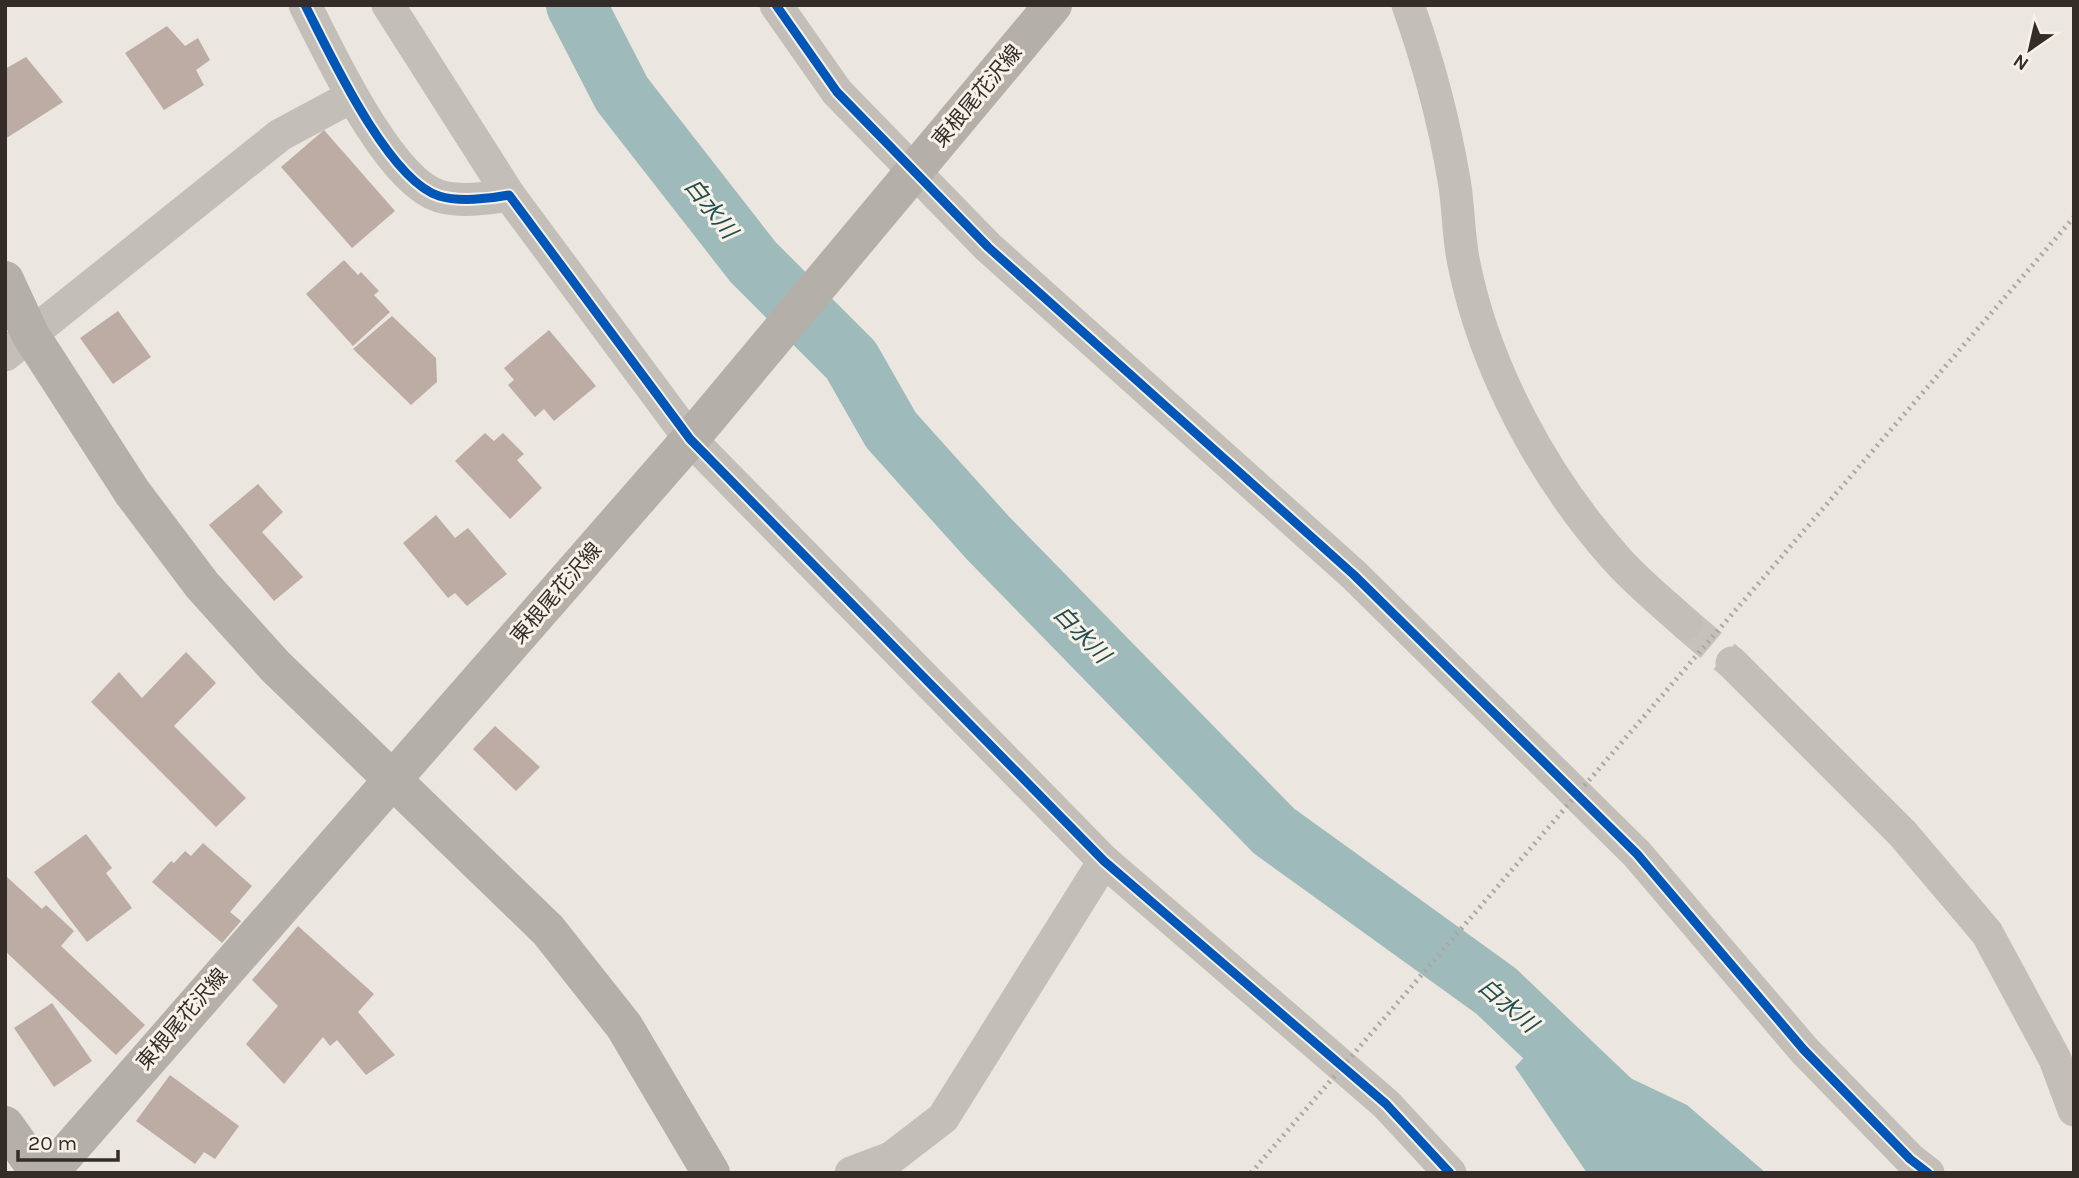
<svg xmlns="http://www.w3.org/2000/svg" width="2079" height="1178" viewBox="0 0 2079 1178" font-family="Karla,'Noto Sans JP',sans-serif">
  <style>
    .water { fill: #9fbaba }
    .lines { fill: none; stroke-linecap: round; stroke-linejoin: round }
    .river { stroke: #9fbaba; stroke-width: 60 }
    .building { fill: #bdaca4 }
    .street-tunnel { stroke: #c6c1bb; stroke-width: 33; stroke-dasharray: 33 17; stroke-linecap: butt }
    .street { stroke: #c4beb9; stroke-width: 33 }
    .secondary { stroke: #b5afaa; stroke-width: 38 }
    .rail { stroke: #aca7a3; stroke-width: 5; stroke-dasharray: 2 5; stroke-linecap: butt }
    .cycleway-casing { stroke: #f7f1e8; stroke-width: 13 }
    .cycleway { stroke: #0057b8; stroke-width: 9 }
    .labels { text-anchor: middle; stroke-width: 6; stroke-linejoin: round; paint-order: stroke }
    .street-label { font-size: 21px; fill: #342c28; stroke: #f7f1e8 }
    .water-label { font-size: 23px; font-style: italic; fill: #224d51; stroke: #f7f1e8 }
  </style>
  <rect width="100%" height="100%" fill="#ebe6e0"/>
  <polygon class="water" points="1564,1023 1626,1076 1687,1105 1766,1173 1587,1173 1515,1067 1544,1037"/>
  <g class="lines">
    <polyline class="river" points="576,5 622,94 753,262 851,360 891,430 988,538 1274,831 1496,991 1687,1173"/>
  </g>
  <g class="building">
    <polygon points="167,26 185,46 198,38 210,60 196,70 204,85 164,110 125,53"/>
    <polygon points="26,57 63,102 5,139 5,69"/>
    <polygon points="324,130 395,211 352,248 281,167"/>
    <polygon points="344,260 358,275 361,272 379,291 374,295 390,312 353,346 306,294"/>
    <polygon points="118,311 151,357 113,384 80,338"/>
    <polygon points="392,316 436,358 437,382 411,405 353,349"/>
    <polygon points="549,330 596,386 554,421 544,409 535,417 508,385 514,380 504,368"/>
    <polygon points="485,433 494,441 503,433 524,454 517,460 542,488 510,519 455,461"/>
    <polygon points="258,484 283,512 262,532 303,577 274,601 209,525"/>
    <polygon points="436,515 455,538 468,528 507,574 467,606 455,593 448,598 403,543"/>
    <polygon points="186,652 216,683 174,726 246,798 216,827 91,702 119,672 142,698"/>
    <polygon points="495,726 540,767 516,791 473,749"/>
    <polygon points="86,834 112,868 106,873 132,908 87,942 34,872"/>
    <polygon points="203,843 252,886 230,912 241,921 222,943 152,882 171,861 174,863 185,851 191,856"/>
    <polygon points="7,877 42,909 46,905 74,931 61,946 145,1025 116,1055 5,951"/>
    <polygon points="298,926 374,994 358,1012 395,1055 366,1075 337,1040 330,1046 323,1037 284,1084 246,1044 278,1006 252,980"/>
    <polygon points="52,1003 92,1061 54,1087 14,1028"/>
    <polygon points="170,1075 239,1126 215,1159 204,1152 195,1164 136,1121"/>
  </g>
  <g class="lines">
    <polyline class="street-tunnel" points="1686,624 1732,663"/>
    <g class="street">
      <path d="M305 5C329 52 388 180 439 196 458 202 489 199 509 195L690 439 1104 861 1386 1104 1450 1173"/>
      <polyline points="388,5 509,195"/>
      <polyline points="776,5 837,92 988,247 1354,575 1637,854 1804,1050 1910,1159 1928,1173"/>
      <path d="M1408 5C1428 61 1444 121 1454 180 1459 208 1458 237 1464 264 1485 368 1543 476 1613 555 1634 580 1662 602 1686 624"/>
      <polyline points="5,355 280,135 351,97"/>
      <polyline points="1732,663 1903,834 1987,933 2055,1059 2074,1110"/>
      <polyline points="851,1173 891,1158 943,1118 1104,861"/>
    </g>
    <g class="secondary">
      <polyline points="5,280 30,334 132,492 202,585 275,666 548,930 624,1026 711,1173"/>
      <polyline points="5,1125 39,1173"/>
      <polyline points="49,1173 697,431 1053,5"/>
    </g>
    <polyline class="rail" points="1251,1173 2074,217"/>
    <defs>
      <g id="cycleway">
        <path d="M305 5C329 52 388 180 439 196 458 202 489 199 509 195L690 439 1104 861 1386 1104 1450 1173"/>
        <polyline points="776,5 837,92 988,247 1354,575 1637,854 1804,1050 1910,1159 1928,1173"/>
      </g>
    </defs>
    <use href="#cycleway" class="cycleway-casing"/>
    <use href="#cycleway" class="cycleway"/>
  </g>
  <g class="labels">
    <g class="street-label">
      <text transform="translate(977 96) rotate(-50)" y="7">東根尾花沢線</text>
      <text transform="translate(556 593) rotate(-49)" y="7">東根尾花沢線</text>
      <text transform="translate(182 1019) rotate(-49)" y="7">東根尾花沢線</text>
    </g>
    <g class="water-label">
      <text transform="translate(711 208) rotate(52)" y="8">白水川</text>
      <text transform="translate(1082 634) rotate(46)" y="8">白水川</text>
      <text transform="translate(1508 1005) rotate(41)" y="8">白水川</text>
    </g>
  </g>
  <rect width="2079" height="1178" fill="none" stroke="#342c28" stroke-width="14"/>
  <g transform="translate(2030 49) rotate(214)" stroke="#f7f1e8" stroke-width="5" paint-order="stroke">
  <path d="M0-5L12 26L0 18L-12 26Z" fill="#342c28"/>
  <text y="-10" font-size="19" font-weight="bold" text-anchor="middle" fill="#342c28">N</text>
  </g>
  <path d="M18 1150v10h100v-10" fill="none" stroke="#342c28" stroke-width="3.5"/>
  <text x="28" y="1150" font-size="21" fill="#342c28" stroke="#f7f1e8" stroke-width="5" paint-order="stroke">20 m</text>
</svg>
